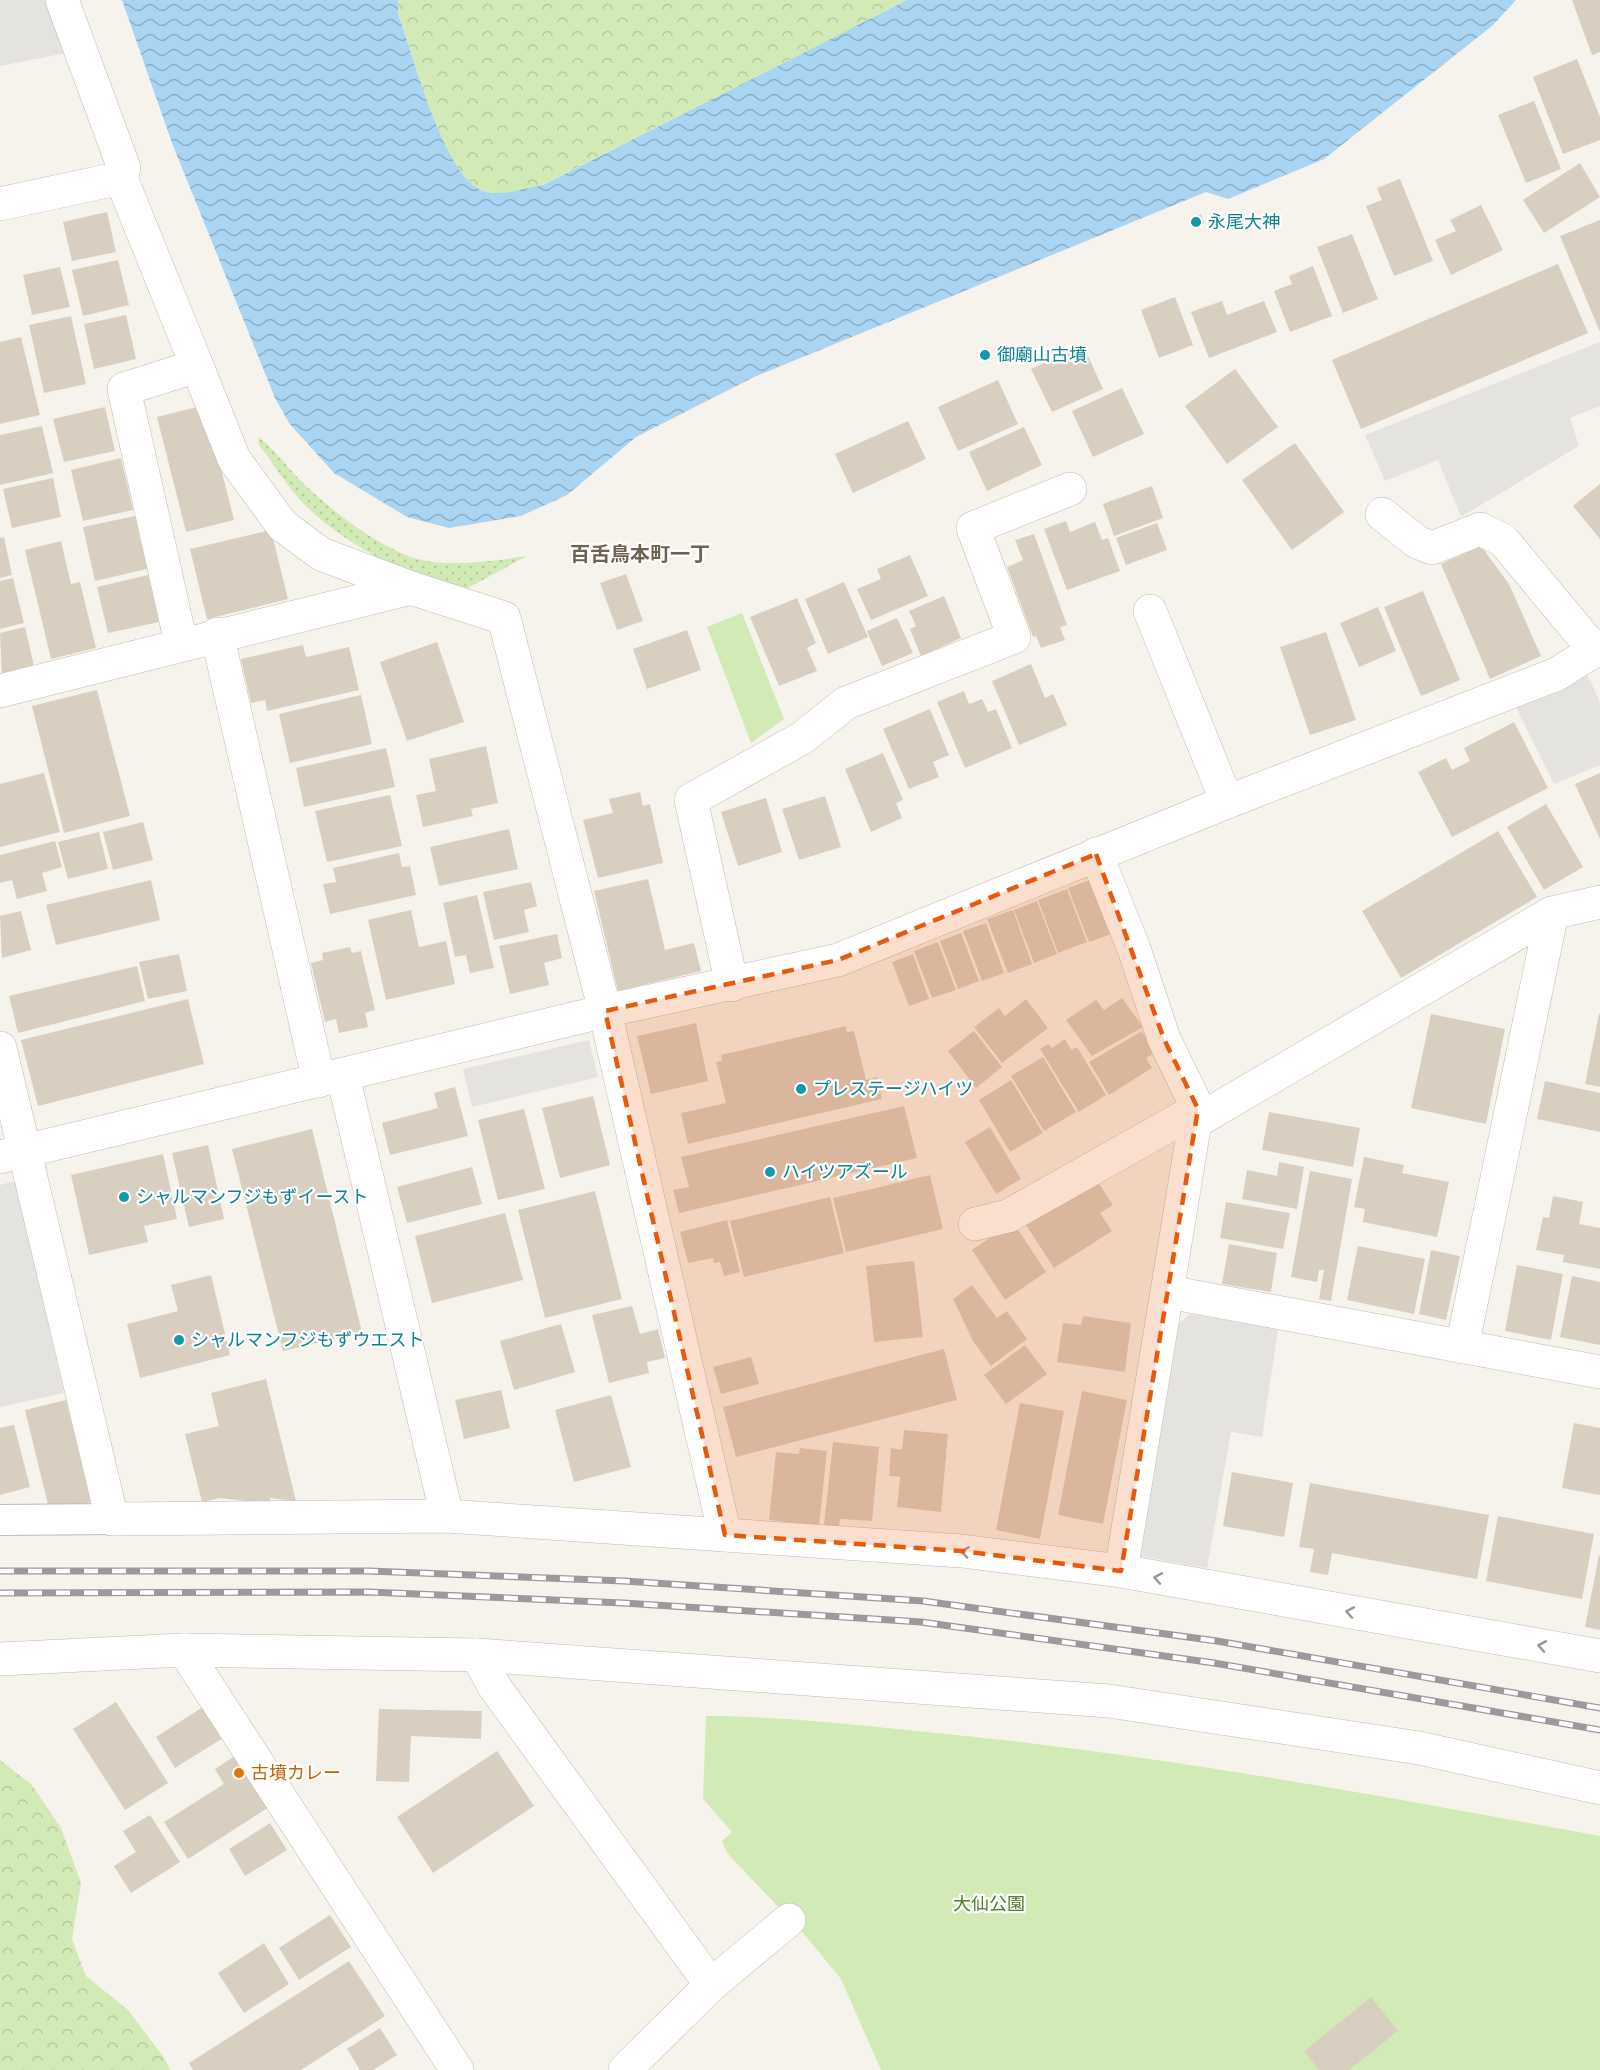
<svg xmlns="http://www.w3.org/2000/svg" width="1600" height="2070" viewBox="0 0 1600 2070" font-family="'Nunito Sans','Noto Sans JP',sans-serif">
  <style>
    .grass { fill: url(#grass-dots) }
    .forest { fill: url(#forest-crowns) }
    .park { fill: #d2eab5 }
    .parking { fill: #e5e3e0 }
    .water { fill: url(#water-waves) }
    .building { fill: #d8cfc1 }
    .lines { fill: none; stroke-linecap: round; stroke-linejoin: round }
    .pedestrian-casing { stroke: #c2bbae; stroke-width: 32 }
    .minor-casing { stroke: #c2bbae; stroke-width: 34 }
    .tertiary-casing { stroke: #c2bbae; stroke-width: 34 }
    .pedestrian { stroke: #fff; stroke-width: 30 }
    .minor { stroke: #fff; stroke-width: 33 }
    .tertiary { stroke: #fff; stroke-width: 33 }
    .rail-casing { stroke: #9a9a9a; stroke-width: 7 }
    .rail { stroke: #fff; stroke-width: 4.5; stroke-dasharray: 14; stroke-linecap: butt }
    .oneway { stroke: #9c9892 }
    .marked { fill: #e8590c; fill-opacity: 0.2; stroke: #e8590c; stroke-width: 4.5; stroke-dasharray: 12 8; stroke-linejoin: round }
    .culture-dot { fill: #0f9aa8; stroke: #fff; stroke-width: 2 }
    .food-dot { fill: #e8710a; stroke: #fff; stroke-width: 2 }
    .labels { text-anchor: middle; stroke-width: 4.5; stroke-linejoin: round; paint-order: stroke }
    .culture-label { font-size: 18px; fill: #0d838f; stroke: #fff; text-anchor: start }
    .food-label { font-size: 18px; fill: #c56008; stroke: #fff; text-anchor: start }
    .park-label { font-size: 18px; fill: #4a7f2a; stroke: #fff }
    .neighbourhood-label { font-size: 20px; font-weight: bold; fill: #6e6250; stroke: #fff }
  </style>
  <defs>
    <pattern id="grass-dots" width="8" height="8" patternUnits="userSpaceOnUse" patternTransform="scale(1.5)"><rect width="8" height="8" fill="#d2eab5"/><path d="M2 2h.1M6 6h.1" fill="none" stroke="#b6ca9c" stroke-width="1.8" stroke-linecap="round"/></pattern>
    <pattern id="forest-crowns" width="20" height="18" patternUnits="userSpaceOnUse" patternTransform="scale(1.5)"><rect width="20" height="18" fill="#d2eab5"/><path d="M2 6a3 3 0 1 1 6 0M12 15a3 3 0 1 1 6 0" fill="none" stroke="#b6ca9c"/></pattern>
    <pattern id="water-waves" width="16" height="10" patternUnits="userSpaceOnUse" patternTransform="scale(1.5)"><rect width="16" height="10" fill="#a9d4f2"/><path d="M0 5q4-4 8 0t8 0" fill="none" stroke="#8caec5"/></pattern>
  </defs>
  <rect width="100%" height="100%" fill="#f6f3ec"/>
  <path class="grass" d="M258 437C272 446 292 473 306 486 335 513 371 541 408 556 442 569 493 561 527 556L459 593C403 572 347 547 304 504 287 487 274 464 259 445Z"/>
  <g class="forest">
    <path d="M398 0H907L542 185C524 188 496 199 479 189 442 169 413 55 398 14Z"/>
    <polygon points="0,1760 32,1785 61,1828 81,1883 72,1939 86,1976 128,2010 165,2059 170,2070 0,2070"/>
  </g>
  <g class="park">
    <polygon points="742,613 784,719 751,743 707,627"/>
    <path d="M706 1716C780 1716 854 1725 927 1732 1153 1754 1377 1795 1600 1836V2070H881L841 1979 804 1934 727 1853 722 1841 732 1832 703 1799Z"/>
  </g>
  <g class="parking">
    <polygon points="0,0 48,0 66,53 0,66"/>
    <polygon points="1600,342 1600,406 1570,418 1579,446 1461,517 1438,460 1385,481 1365,435"/>
    <polygon points="1585,670 1600,702 1600,765 1554,784 1514,703"/>
    <polygon points="589,1040 598,1077 472,1107 463,1069"/>
    <polygon points="15,1181 64,1393 0,1407 0,1185"/>
    <polygon points="1189,1314 1278,1329 1262,1437 1231,1432 1207,1568 1139,1556 1178,1324"/>
  </g>
  <path class="water" d="M122 0H398V14C413 55 442 169 479 189 496 199 524 188 543 185L907 0H1516L1492 26 1324 159 1228 199 1206 192 754 377 636 437 567 495 521 516 449 528 407 517 334 473 289 423 275 398 172 143Z"/>
  <g class="building">
    <polygon points="1572,0 1600,0 1600,52 1592,55"/>
    <polygon points="1577,59 1600,117 1600,140 1563,154 1533,77"/>
    <polygon points="1534,101 1561,169 1526,183 1498,115"/>
    <polygon points="1580,163 1600,197 1544,233 1523,200"/>
    <polygon points="1400,179 1433,261 1394,276 1366,206 1382,200 1377,188"/>
    <polygon points="1481,205 1503,250 1451,275 1435,240 1456,231 1450,220"/>
    <polygon points="107,212 116,252 72,261 63,222"/>
    <polygon points="1201,214 1204,223 1194,227 1190,219"/>
    <polygon points="1600,220 1600,332 1560,236"/>
    <polygon points="1352,234 1378,299 1343,313 1317,247"/>
    <polygon points="118,260 129,305 83,316 72,270"/>
    <polygon points="1558,264 1588,333 1361,429 1332,360"/>
    <polygon points="1313,266 1332,316 1290,332 1274,291 1292,284 1289,276"/>
    <polygon points="60,267 70,307 32,315 23,275"/>
    <polygon points="1175,297 1193,345 1159,358 1141,310"/>
    <polygon points="1222,301 1227,315 1264,301 1277,332 1209,358 1191,312"/>
    <polygon points="126,315 136,359 94,369 84,324"/>
    <polygon points="71,316 86,384 44,393 29,325"/>
    <polygon points="21,337 40,415 0,424 0,342"/>
    <polygon points="1083,345 1103,389 1052,412 1031,369"/>
    <polygon points="1235,369 1278,427 1227,464 1185,406"/>
    <polygon points="998,380 1018,424 958,451 938,407"/>
    <polygon points="1122,388 1144,434 1093,457 1072,411"/>
    <polygon points="205,405 234,520 186,532 157,417"/>
    <polygon points="105,407 115,451 64,462 53,419"/>
    <polygon points="908,421 926,459 853,493 835,454"/>
    <polygon points="42,426 53,473 0,485 0,435"/>
    <polygon points="1024,427 1042,465 987,491 969,452"/>
    <polygon points="1295,443 1344,512 1292,550 1242,480"/>
    <polygon points="121,458 133,510 83,521 71,470"/>
    <polygon points="53,478 61,517 12,528 3,489"/>
    <polygon points="1600,484 1600,539 1573,506"/>
    <polygon points="1152,486 1163,518 1114,536 1103,504"/>
    <polygon points="135,516 147,569 95,581 83,527"/>
    <polygon points="1066,521 1070,532 1095,522 1102,540 1108,538 1120,571 1067,590 1044,529"/>
    <polygon points="1157,523 1167,550 1126,565 1116,538"/>
    <polygon points="271,530 288,599 207,619 190,549"/>
    <polygon points="1034,534 1067,625 1060,627 1065,640 1041,648 1036,636 1033,637 1007,567 1023,560 1015,540"/>
    <polygon points="4,537 12,575 0,578 0,538"/>
    <polygon points="61,541 71,584 80,582 96,648 51,659 25,550"/>
    <polygon points="1481,546 1509,584 1541,656 1490,679 1441,564"/>
    <polygon points="910,555 928,596 871,620 857,589 881,579 877,569"/>
    <polygon points="626,574 643,621 617,630 600,583"/>
    <polygon points="148,575 159,622 108,633 97,587"/>
    <polygon points="13,578 24,623 0,629 0,581"/>
    <polygon points="844,582 868,637 828,654 805,599"/>
    <polygon points="1423,591 1460,680 1421,696 1384,607"/>
    <polygon points="944,596 961,638 921,656 910,629 916,626 909,611"/>
    <polygon points="797,598 816,643 807,648 817,671 779,686 750,617"/>
    <polygon points="1378,607 1396,651 1359,667 1340,623"/>
    <polygon points="897,618 913,653 882,666 867,631"/>
    <polygon points="25,627 35,670 2,677 0,633"/>
    <polygon points="687,630 701,670 647,689 633,649"/>
    <polygon points="1326,632 1356,720 1310,735 1280,647"/>
    <polygon points="437,642 464,722 407,741 380,662"/>
    <polygon points="303,645 306,657 349,647 359,690 267,711 265,700 251,703 241,659"/>
    <polygon points="1031,664 1045,698 1053,694 1067,725 1019,745 992,681"/>
    <polygon points="97,690 130,816 64,833 32,706"/>
    <polygon points="964,691 969,704 982,699 988,712 996,709 1012,748 965,768 937,702"/>
    <polygon points="361,695 372,744 290,763 279,714"/>
    <polygon points="930,709 949,755 933,762 939,777 909,789 883,729"/>
    <polygon points="1514,722 1548,788 1452,837 1418,772 1446,758 1452,770 1470,761 1464,748"/>
    <polygon points="486,746 498,803 471,809 473,816 423,827 416,795 436,791 429,759"/>
    <polygon points="386,748 395,787 304,807 296,768"/>
    <polygon points="883,753 903,800 896,803 902,818 871,832 845,769"/>
    <polygon points="44,773 60,832 0,847 0,784"/>
    <polygon points="1600,773 1600,839 1575,784"/>
    <polygon points="640,792 643,806 650,804 663,863 598,878 583,820 613,813 609,799"/>
    <polygon points="390,795 402,846 327,862 315,811"/>
    <polygon points="825,796 841,847 799,860 782,809"/>
    <polygon points="766,798 782,852 738,866 721,812"/>
    <polygon points="1546,804 1583,867 1544,890 1507,827"/>
    <polygon points="143,822 153,860 113,870 103,832"/>
    <polygon points="509,829 518,869 439,886 430,847"/>
    <polygon points="1498,831 1537,897 1401,978 1362,911"/>
    <polygon points="99,832 108,869 68,879 58,842"/>
    <polygon points="55,841 62,867 42,873 47,891 17,899 12,880 0,883 0,855"/>
    <polygon points="399,853 402,867 410,866 416,895 330,914 323,884 336,882 333,868"/>
    <polygon points="648,879 665,950 694,943 701,971 618,991 594,891"/>
    <polygon points="1093,879 1114,933 1089,942 1068,888"/>
    <polygon points="151,880 160,920 56,945 46,905"/>
    <polygon points="531,882 537,906 524,910 529,932 494,940 483,892"/>
    <polygon points="1067,889 1087,942 1058,953 1038,900"/>
    <polygon points="477,895 494,968 470,973 466,955 455,957 443,903"/>
    <polygon points="1037,901 1057,954 1034,963 1014,910"/>
    <polygon points="411,910 419,947 446,941 455,984 386,1000 368,920"/>
    <polygon points="1013,910 1032,964 1008,973 987,919"/>
    <polygon points="21,911 31,950 2,958 0,916"/>
    <polygon points="986,923 1004,973 982,981 963,931"/>
    <polygon points="961,933 979,981 958,989 940,941"/>
    <polygon points="557,934 562,958 544,963 549,985 510,994 499,946"/>
    <polygon points="938,942 956,990 932,998 914,951"/>
    <polygon points="350,947 352,953 361,951 375,1010 365,1013 368,1027 339,1033 336,1019 325,1022 311,963 323,960 322,953"/>
    <polygon points="179,954 187,991 148,999 139,962"/>
    <polygon points="913,954 929,999 909,1006 892,962"/>
    <polygon points="137,966 145,1001 18,1033 9,996"/>
    <polygon points="1122,998 1143,1027 1092,1056 1066,1020 1096,1000 1104,1010"/>
    <polygon points="188,999 204,1064 38,1106 21,1040"/>
    <polygon points="1026,999 1048,1028 1002,1063 974,1027 999,1008 1005,1016"/>
    <polygon points="1431,1014 1505,1029 1486,1124 1411,1108"/>
    <polygon points="1599,1014 1600,1014 1600,1087 1585,1084"/>
    <polygon points="696,1023 708,1081 651,1094 637,1036"/>
    <polygon points="846,1026 847,1032 854,1031 866,1080 877,1077 882,1099 688,1144 681,1113 726,1103 716,1062 722,1061 721,1055"/>
    <polygon points="974,1031 1002,1067 976,1088 948,1051"/>
    <polygon points="1142,1031 1155,1053 1146,1058 1152,1068 1109,1095 1089,1062"/>
    <polygon points="1065,1039 1071,1050 1077,1047 1106,1095 1079,1112 1040,1049 1048,1044 1052,1048"/>
    <polygon points="1043,1057 1076,1112 1044,1131 1011,1076"/>
    <polygon points="1011,1080 1043,1133 1010,1152 979,1100"/>
    <polygon points="1545,1081 1600,1093 1600,1132 1537,1119"/>
    <polygon points="455,1087 468,1136 390,1155 382,1123 438,1108 434,1093"/>
    <polygon points="593,1096 610,1165 560,1178 542,1108"/>
    <polygon points="904,1106 917,1158 679,1213 673,1190 689,1187 681,1157"/>
    <polygon points="524,1109 545,1189 498,1200 478,1120"/>
    <polygon points="1269,1112 1360,1128 1353,1167 1262,1150"/>
    <polygon points="990,1127 1021,1179 996,1194 965,1142"/>
    <polygon points="312,1129 362,1332 283,1351 232,1149"/>
    <polygon points="208,1145 224,1219 189,1227 172,1153"/>
    <polygon points="163,1154 177,1219 144,1226 148,1242 89,1255 71,1175"/>
    <polygon points="1364,1157 1404,1165 1402,1173 1449,1182 1437,1237 1363,1222 1365,1209 1354,1207"/>
    <polygon points="1279,1162 1304,1167 1297,1209 1242,1199 1247,1170 1277,1176"/>
    <polygon points="472,1167 482,1204 407,1223 397,1187"/>
    <polygon points="1310,1171 1352,1179 1331,1301 1319,1299 1324,1270 1319,1270 1317,1282 1291,1277"/>
    <polygon points="930,1175 943,1229 846,1252 833,1198"/>
    <polygon points="1094,1176 1113,1205 1100,1213 1112,1231 1054,1268 1024,1222"/>
    <polygon points="595,1191 622,1299 545,1318 518,1210"/>
    <polygon points="1553,1196 1583,1202 1579,1224 1600,1228 1600,1269 1563,1262 1564,1255 1536,1250 1543,1217 1549,1218"/>
    <polygon points="830,1197 844,1253 744,1277 730,1221"/>
    <polygon points="1226,1202 1290,1213 1283,1249 1220,1238"/>
    <polygon points="505,1213 523,1280 432,1303 415,1236"/>
    <polygon points="727,1220 740,1272 724,1276 720,1262 714,1263 713,1258 688,1263 680,1232"/>
    <polygon points="1013,1222 1046,1272 1005,1300 972,1250"/>
    <polygon points="1229,1244 1277,1253 1271,1292 1222,1284"/>
    <polygon points="1358,1246 1425,1259 1414,1314 1347,1300"/>
    <polygon points="1431,1250 1460,1256 1446,1320 1419,1314"/>
    <polygon points="914,1261 923,1337 874,1342 866,1266"/>
    <polygon points="1517,1265 1563,1274 1551,1340 1505,1331"/>
    <polygon points="211,1275 230,1355 140,1378 127,1324 178,1311 171,1285"/>
    <polygon points="1572,1276 1600,1282 1600,1345 1560,1337"/>
    <polygon points="972,1285 997,1318 1007,1311 1027,1339 991,1366 973,1341 953,1299"/>
    <polygon points="632,1306 640,1334 658,1329 665,1358 647,1362 649,1373 609,1383 592,1315"/>
    <polygon points="1083,1316 1131,1323 1125,1372 1057,1362 1063,1323 1081,1325"/>
    <polygon points="561,1324 575,1372 514,1390 500,1341"/>
    <polygon points="1025,1345 1047,1374 1006,1404 984,1375"/>
    <polygon points="944,1349 957,1400 736,1457 723,1407"/>
    <polygon points="751,1357 759,1384 721,1394 713,1367"/>
    <polygon points="266,1379 296,1501 270,1498 270,1504 220,1498 202,1502 185,1434 219,1426 211,1393"/>
    <polygon points="501,1390 510,1428 464,1439 455,1400"/>
    <polygon points="1082,1391 1127,1400 1103,1524 1058,1515"/>
    <polygon points="611,1395 631,1467 574,1482 555,1410"/>
    <polygon points="66,1400 91,1502 50,1513 25,1410"/>
    <polygon points="1020,1403 1064,1411 1040,1539 996,1530"/>
    <polygon points="1574,1423 1600,1428 1600,1495 1562,1488"/>
    <polygon points="14,1425 30,1487 0,1495 0,1428"/>
    <polygon points="904,1430 948,1434 941,1512 897,1507 900,1477 889,1476 891,1448 902,1450"/>
    <polygon points="833,1442 879,1447 872,1521 840,1519 839,1527 824,1525"/>
    <polygon points="800,1448 827,1451 819,1526 769,1520 776,1452 799,1454"/>
    <polygon points="1232,1472 1293,1483 1284,1537 1223,1526"/>
    <polygon points="1310,1483 1489,1515 1477,1579 1332,1553 1328,1575 1310,1572 1314,1549 1299,1547"/>
    <polygon points="1498,1516 1594,1534 1582,1599 1486,1581"/>
    <polygon points="1599,1555 1600,1555 1600,1630 1585,1627"/>
    <polygon points="116,1702 168,1783 125,1810 73,1729"/>
    <polygon points="203,1707 223,1738 175,1768 156,1737"/>
    <polygon points="379,1709 482,1711 481,1739 411,1736 409,1782 376,1781"/>
    <polygon points="497,1751 534,1806 433,1873 397,1817"/>
    <polygon points="238,1754 271,1806 188,1859 164,1822 224,1784 215,1769"/>
    <polygon points="150,1815 180,1862 131,1893 114,1866 136,1852 123,1831"/>
    <polygon points="270,1823 287,1850 245,1876 229,1849"/>
    <polygon points="330,1915 351,1947 299,1980 279,1948"/>
    <polygon points="264,1943 289,1984 244,2013 218,1973"/>
    <polygon points="349,1961 385,2016 301,2070 193,2070 189,2063"/>
    <polygon points="1371,1997 1398,2031 1349,2070 1319,2070 1304,2051"/>
    <polygon points="380,2028 397,2055 373,2070 360,2070 347,2049"/>
  </g>
  <g class="lines">
    <defs>
      <polyline id="pedestrian" points="0,1520 112,1519"/>
      <g id="minor">
        <polyline points="62,0 124,168 121,178"/>
        <polyline points="0,204 121,178 197,366 124,389 181,643"/>
        <polyline points="197,366 234,459 282,525 321,554 411,588"/>
        <polyline points="1382,514 1417,542 1432,548 1480,529 1503,540 1595,651"/>
        <polyline points="1150,611 1227,802"/>
        <polyline points="217,634 319,1081"/>
        <polyline points="0,691 411,588 504,618 605,1011 725,1535 447,1516 112,1519 0,1048"/>
        <polyline points="1096,854 1134,949 1164,1039 1198,1109 1195,1122"/>
        <polyline points="732,985 691,800 802,738 846,703 1014,637 973,528 1070,489"/>
        <polyline points="343,1076 447,1516"/>
        <polyline points="0,1157 605,1011 838,960 1227,802 1557,674 1600,647"/>
        <polyline points="975,1224 1008,1216 1198,1109"/>
        <polyline points="1168,1292 1600,1372"/>
        <polyline points="1462,1347 1552,913"/>
        <polyline points="1121,1571 1195,1122 1552,913 1600,902"/>
        <polyline points="184,1650 457,2070"/>
        <polyline points="477,1655 494,1686 711,1985"/>
        <polyline points="625,2070 711,1985 789,1920"/>
      </g>
      <g id="tertiary">
        <polyline points="725,1535 962,1551 1121,1571 1600,1656"/>
        <polyline points="0,1659 184,1650 477,1655 1109,1701 1419,1748 1600,1788"/>
      </g>
    </defs>
    <use href="#pedestrian" class="pedestrian-casing"/>
    <use href="#minor" class="minor-casing"/>
    <use href="#tertiary" class="tertiary-casing"/>
    <use href="#pedestrian" class="pedestrian"/>
    <use href="#minor" class="minor"/>
    <use href="#tertiary" class="tertiary"/>
    <defs>
      <g id="rail">
        <polyline points="0,1571 369,1571 624,1581 923,1601 1217,1641 1600,1708"/>
        <polyline points="0,1593 369,1592 623,1603 921,1622 1214,1663 1600,1730"/>
      </g>
    </defs>
    <use href="#rail" class="rail-casing"/>
    <use href="#rail" class="rail"/>
  </g>
  <defs><path id="oneway-chevron" d="M-2-3.5L2.5 0L-2 3.5" fill="none" stroke-width="1.6" stroke-linecap="round" stroke-linejoin="round" transform="scale(1.5)"/></defs>
  <g class="oneway">
    <use href="#oneway-chevron" transform="translate(965 1552) rotate(-172)"/>
    <use href="#oneway-chevron" transform="translate(1158 1578) rotate(-170)"/>
    <use href="#oneway-chevron" transform="translate(1350 1612) rotate(-170)"/>
    <use href="#oneway-chevron" transform="translate(1542 1646) rotate(-170)"/>
  </g>
  <path class="marked" d="M1096 854 1164 1039 1198 1109 1121 1571 962 1551 725 1535 605 1011 838 960Z"/>
  <g class="culture-dot">
    <circle cx="1196" cy="222" r="6"/>
    <circle cx="985" cy="355" r="6"/>
    <circle cx="801" cy="1089" r="6"/>
    <circle cx="770" cy="1172" r="6"/>
    <circle cx="124" cy="1197" r="6"/>
    <circle cx="179" cy="1340" r="6"/>
  </g>
  <circle class="food-dot" cx="239" cy="1773" r="6"/>
  <g class="labels">
    <g class="culture-label">
      <text x="1208" y="228">永尾大神</text>
      <text x="997" y="361">御廟山古墳</text>
      <text x="813" y="1095">プレステージハイツ</text>
      <text x="782" y="1178">ハイツアズール</text>
      <text x="136" y="1203">シャルマンフジもずイースト</text>
      <text x="191" y="1346">シャルマンフジもずウエスト</text>
    </g>
    <g class="food-label">
      <text x="251" y="1779">古墳カレー</text>
    </g>
    <g class="park-label">
      <text x="989" y="1910">大仙公園</text>
    </g>
    <g class="neighbourhood-label">
      <text x="640" y="561">百舌鳥本町一丁</text>
    </g>
  </g>
</svg>
